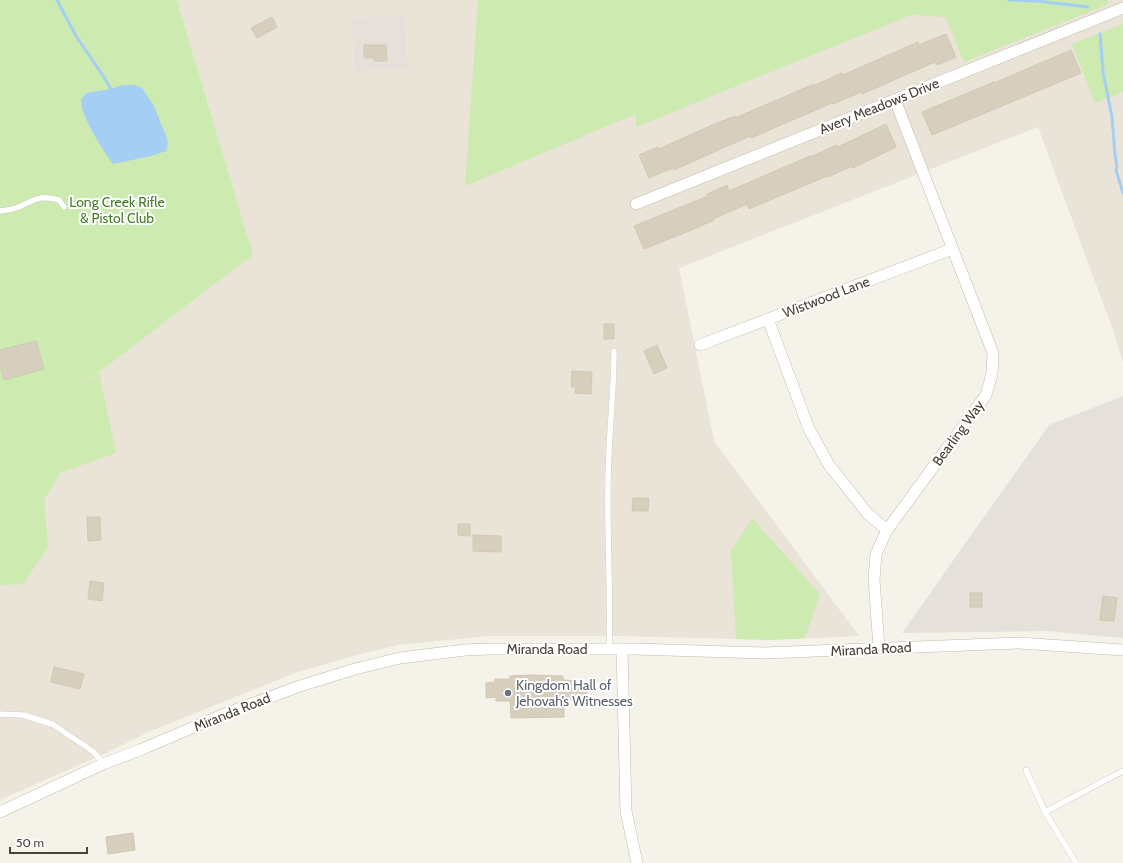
<svg xmlns="http://www.w3.org/2000/svg" width="1123" height="863" viewBox="0 0 1123 863" font-family="Cabin,sans-serif">
  <style>
    .residential { fill: #e9e4d7 }
    .industrial { fill: #e5e1da }
    .green { fill: #cdeab1 }
    .water { fill: #a4cef3 }
    .lines { fill: none; stroke-linecap: round; stroke-linejoin: round }
    .stream { stroke: #a4cef3; stroke-width: 3 }
    .building { fill: #d7cfbe; stroke: #d2c7b1 }
    .service-casing { stroke: #c1bbab; stroke-width: 6 }
    .minor-casing { stroke: #c1bbab; stroke-width: 12 }
    .service { stroke: #fff; stroke-width: 5.5 }
    .minor { stroke: #fff; stroke-width: 11 }
    .worship-dot { fill: #6b7280; stroke: #fff; stroke-width: 1.5 }
    .labels { text-anchor: middle; stroke-width: 4; stroke-linejoin: round; paint-order: stroke }
    .street-label { font-size: 14px; fill: #494337; stroke: #fff }
    .park-label { font-size: 14px; fill: #437d28; stroke: #fff }
    .worship-label { font-size: 14px; fill: #5b616d; stroke: #fff; text-anchor: start }
  </style>
  <rect width="100%" height="100%" fill="#f5f2e9"/>
  <polygon class="residential" points="177,0 1123,0 1123,363 1114,333 1038,127 679,268 714,441 859,636 772,640 620,636 489,636 398,645 353,656 295,673 151,731 104,754 0,800 0,443 110,364 253,255"/>
  <g class="industrial">
    <polygon points="405,16 407,69 354,71 353,18"/>
    <polygon points="1123,396 1123,638 1047,631 902,633 1049,425"/>
  </g>
  <g class="green">
    <polygon points="0,0 177,0 253,255 110,364 42,413 99,373 116,453 60,473 44,500 48,548 23,584 0,585"/>
    <polygon points="478,0 1107,0 1109,4 964,62 946,17 911,15 636,127 636,114 465,186"/>
    <polygon points="1123,24 1123,92 1095,103 1072,44"/>
    <polygon points="752,518 820,594 805,638 772,640 736,639 731,551"/>
  </g>
  <path class="water" d="M123 85H134L142 88 154 106 166 136 168 143 166 151 151 156 113 164C103 150 81 117 81 100L86 93 111 89Z"/>
  <g class="lines">
    <g class="stream">
      <polyline points="57,0 76,36 102,74 112,91"/>
      <polyline points="1009,0 1037,1 1088,7"/>
      <polyline points="1100,34 1103,72 1112,117 1115,155 1117,166 1116,170 1123,193"/>
    </g>
  </g>
  <g class="building">
    <polygon points="272,17 277,27 257,38 251,28"/>
    <polygon points="946,34 956,57 937,65 935,62 862,94 861,92 833,104 832,103 751,138 750,136 725,147 674,170 673,168 649,178 639,155 658,147 659,149 710,126 735,116 735,118 814,84 815,85 842,73 843,75 918,42 919,45"/>
    <polygon points="364,45 386,45 387,61 374,61 374,58 364,58"/>
    <polygon points="1071,50 1081,73 932,135 922,112 994,82 994,83"/>
    <polygon points="886,124 896,147 853,168 852,166 828,177 827,176 749,209 747,204 713,219 714,220 694,229 644,249 634,226 708,196 707,194 727,185 729,191 810,156 810,157 837,145 838,147"/>
    <rect x="604" y="324" width="10" height="15"/>
    <polygon points="36,341 44,369 4,380 0,366 0,350"/>
    <polygon points="657,345 667,368 654,374 644,351"/>
    <polygon points="572,371 592,372 591,394 575,393 576,387 571,387"/>
    <polygon points="633,498 649,498 648,511 632,511"/>
    <polygon points="87,517 100,517 101,540 88,541"/>
    <polygon points="458,524 470,524 470,536 458,535"/>
    <polygon points="473,535 501,536 501,552 473,551"/>
    <polygon points="90,581 104,583 102,601 88,599"/>
    <rect x="970" y="593" width="12" height="14"/>
    <polygon points="1103,596 1117,598 1114,621 1100,620"/>
    <polygon points="54,667 84,674 80,689 51,682"/>
    <polygon points="530,675 563,676 563,680 578,681 578,683 587,683 587,696 579,696 579,700 564,700 564,717 511,718 510,701 496,701 496,697 486,698 486,683 495,682 495,679 510,679 510,676"/>
    <polygon points="133,833 135,850 108,854 106,837"/>
  </g>
  <g class="lines">
    <defs>
      <g id="service">
        <path d="M0 211C5 210 11 210 16 208 34 201 38 194 59 200L64 207"/>
        <path d="M609 649C611 594 607 540 608 485 608 440 614 396 614 351"/>
        <polyline points="0,714 23,715 52,724 94,752 103,764"/>
        <polyline points="1026,770 1045,812 1076,863"/>
        <polyline points="1045,812 1123,771"/>
      </g>
      <g id="minor">
        <polyline points="636,204 1123,8"/>
        <polyline points="768,319 809,429 829,465 868,514 887,530"/>
        <polyline points="700,345 952,249"/>
        <polyline points="879,648 874,579 876,554 887,530 986,395 992,374 993,353 895,100"/>
        <polyline points="622,649 626,811 637,863"/>
        <polyline points="0,812 103,764 140,750 227,713 300,686 355,669 400,658 465,650 489,649 634,649 764,653 1019,643 1123,650"/>
      </g>
    </defs>
    <use href="#service" class="service-casing"/>
    <use href="#minor" class="minor-casing"/>
    <use href="#service" class="service"/>
    <use href="#minor" class="minor"/>
  </g>
  <circle class="worship-dot" cx="508" cy="693" r="4"/>
  <g class="labels">
    <g class="street-label">
      <text transform="translate(879 106) rotate(-22)" y="5">Avery Meadows Drive</text>
      <text transform="translate(826 297) rotate(-21)" y="5">Wistwood Lane</text>
      <text transform="translate(958 433) rotate(-54)" y="5">Bearling Way</text>
      <text x="547" y="654">Miranda Road</text>
      <text transform="translate(871 649) rotate(-3)" y="5">Miranda Road</text>
      <text transform="translate(232 712) rotate(-22)" y="5">Miranda Road</text>
    </g>
    <g class="park-label">
      <text x="117" y="207">Long Creek Rifle<tspan x="117" dy="16">&amp; Pistol Club</tspan></text>
    </g>
    <g class="worship-label">
      <text x="516" y="690">Kingdom Hall of<tspan x="516" dy="16">Jehovah’s Witnesses</tspan></text>
    </g>
  </g>
  <path d="M10 847v6h77v-6" fill="none" stroke="#494337" stroke-width="2"/>
  <text x="16" y="847" font-size="12" fill="#494337" stroke="#ffffff" stroke-width="3" paint-order="stroke">50 m</text>
</svg>
